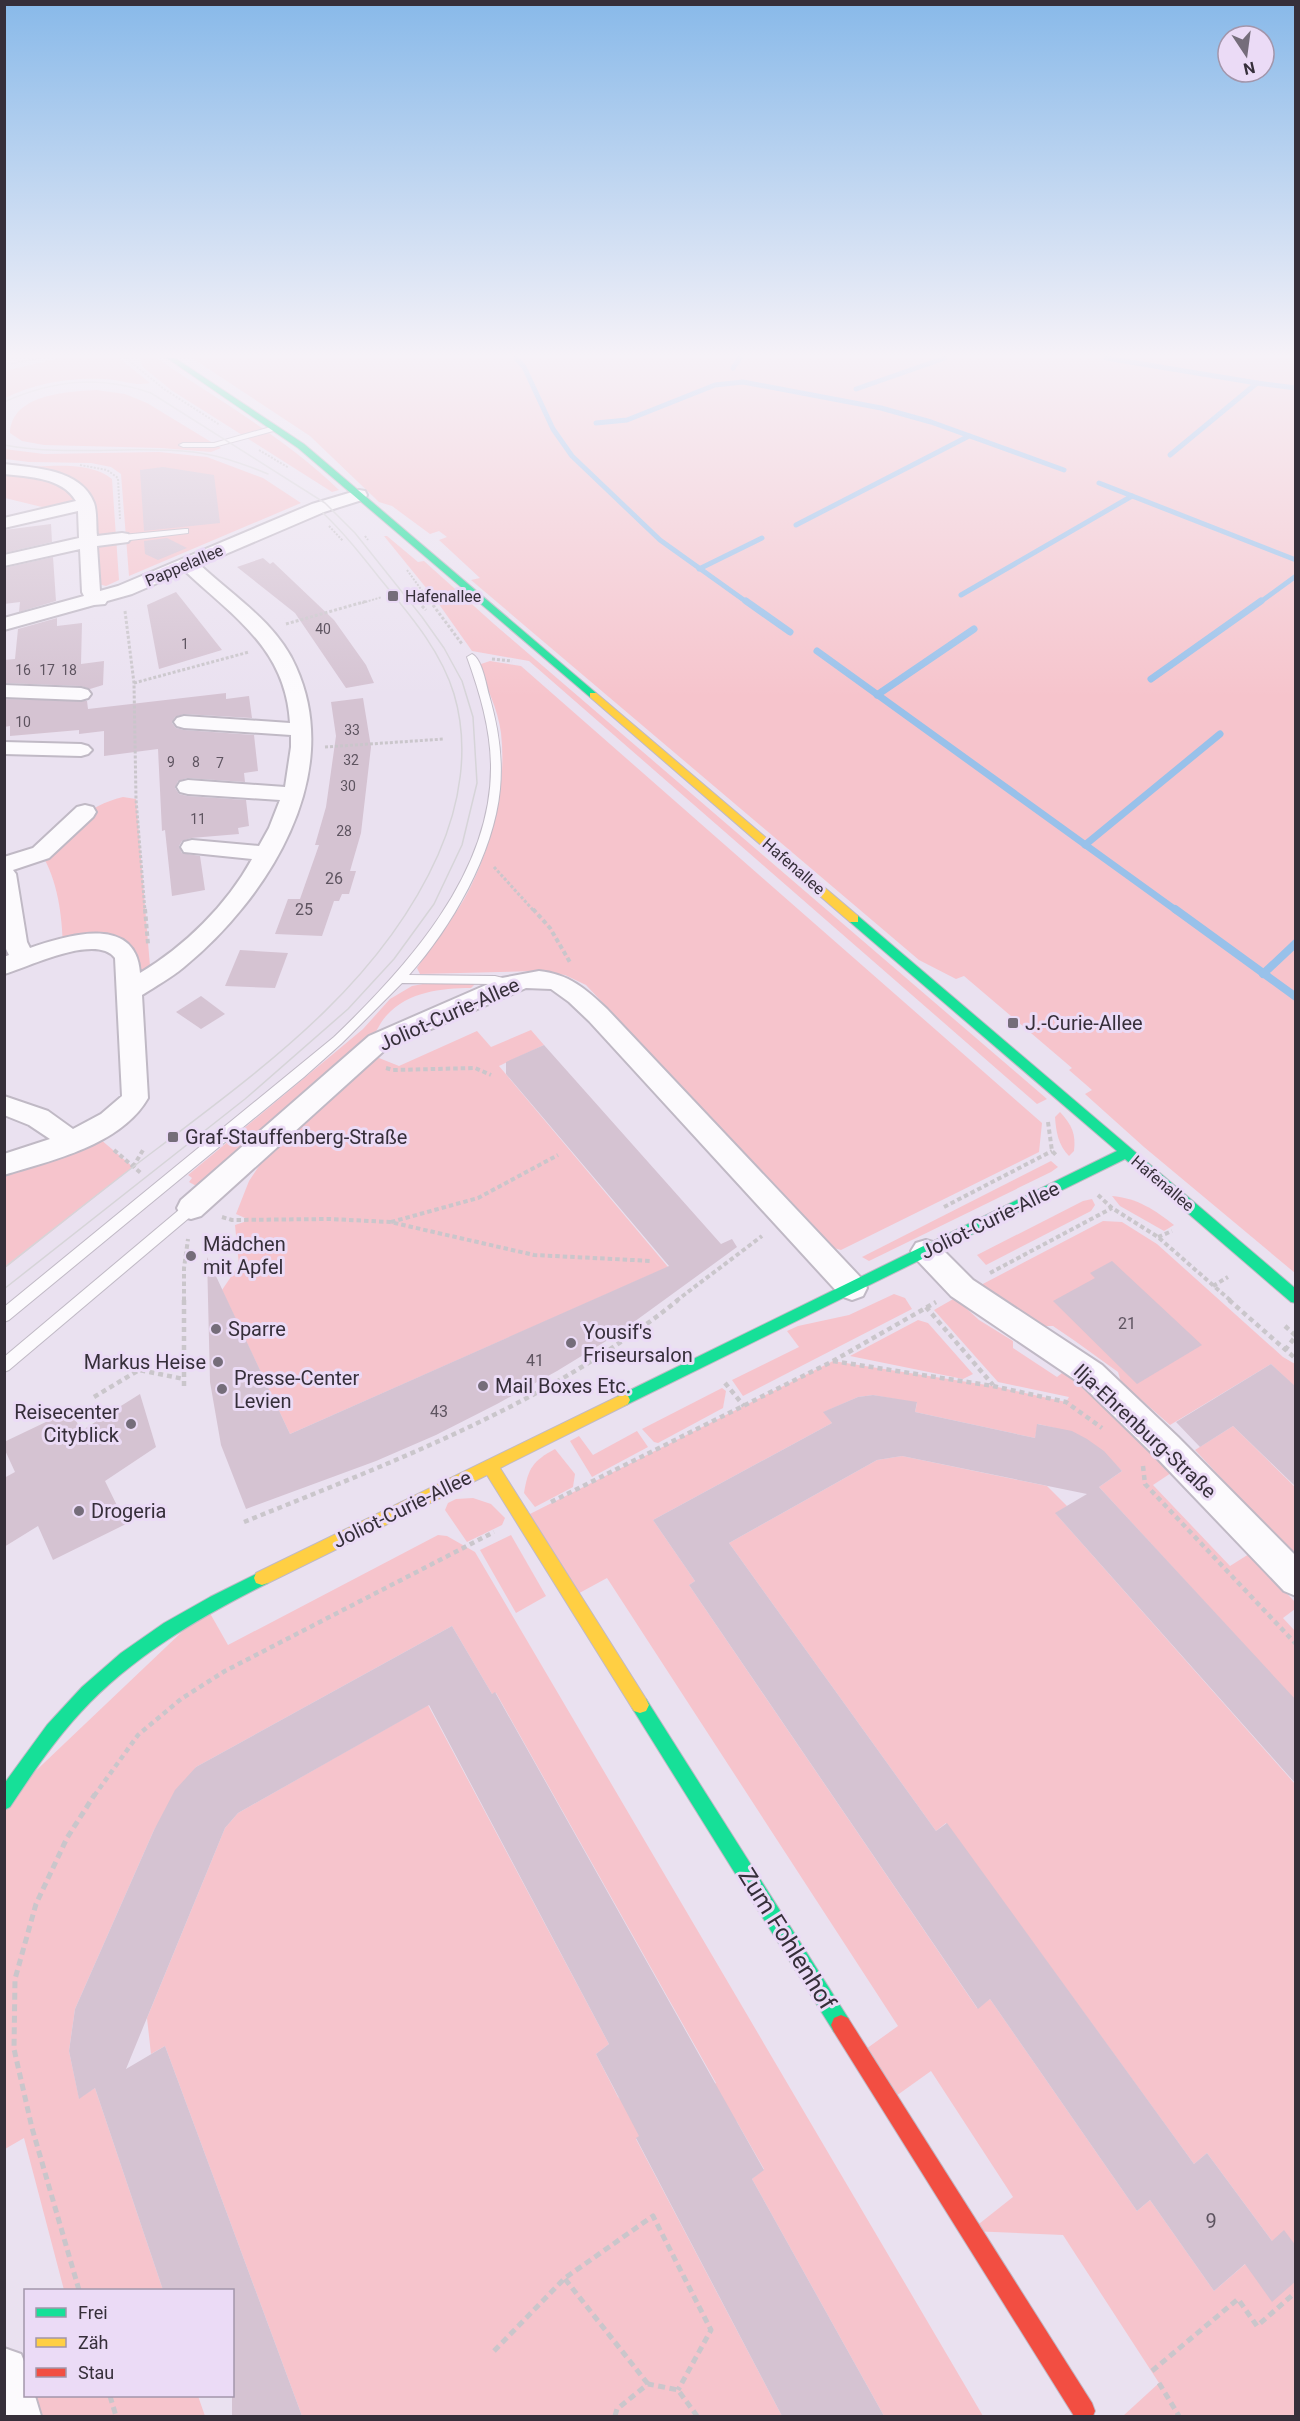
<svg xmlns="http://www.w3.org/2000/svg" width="1300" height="2421" viewBox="0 0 1300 2421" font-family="Roboto,sans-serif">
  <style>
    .green { fill: #f6c4cc }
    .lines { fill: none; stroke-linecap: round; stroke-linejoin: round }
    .stream-far2 { stroke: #98c1ea; stroke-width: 5 }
    .stream-far1 { stroke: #98c1ea; stroke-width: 7 }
    .stream { stroke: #98c1ea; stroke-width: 8 }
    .building { fill: #d5c3d2 }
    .lane-casing { stroke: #c0b9c5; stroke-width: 2 }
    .street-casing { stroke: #c0b9c5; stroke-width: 4 }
    .fast-casing { stroke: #c0b9c5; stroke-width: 2 }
    .slow-casing { stroke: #c0b9c5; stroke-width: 2 }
    .jam-casing { stroke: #c0b9c5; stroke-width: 2 }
    .path-far4 { stroke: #cac6cb; stroke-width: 2; stroke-dasharray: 2 1.5; stroke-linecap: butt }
    .path-far3 { stroke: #cac6cb; stroke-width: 3; stroke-dasharray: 3 2; stroke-linecap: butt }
    .path-far2 { stroke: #cac6cb; stroke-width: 4; stroke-dasharray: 4.5 3; stroke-linecap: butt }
    .path-far1 { stroke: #cac6cb; stroke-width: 4.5; stroke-dasharray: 5 4; stroke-linecap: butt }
    .path { stroke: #cac6cb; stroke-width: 5; stroke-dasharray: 7 4.5; stroke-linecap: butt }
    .lane { fill: #fcfafd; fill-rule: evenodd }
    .street { fill: #fcfafd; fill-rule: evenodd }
    .fast { fill: #16e098; fill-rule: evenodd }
    .slow { fill: #ffcf43; fill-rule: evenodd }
    .jam { fill: #f24e42; fill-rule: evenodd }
    .tram { stroke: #d6d4d8; stroke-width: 1.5 }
    .poi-dot { fill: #756d7a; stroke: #ebdbf6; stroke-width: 2 }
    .labels { text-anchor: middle; stroke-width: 6; stroke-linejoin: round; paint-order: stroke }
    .far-number-label { font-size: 14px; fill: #5e5460 }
    .far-street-label { font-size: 16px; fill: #362f3a; stroke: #ebdbf6 }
    .far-poi-label { font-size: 16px; fill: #362f3a; stroke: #ebdbf6; text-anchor: start }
    .number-label { font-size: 16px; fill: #5e5460 }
    .street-label { font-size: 20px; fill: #362f3a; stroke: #ebdbf6 }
    .poi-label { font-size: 20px; fill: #362f3a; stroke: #ebdbf6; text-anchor: start }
    .near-number-label { font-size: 20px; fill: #5e5460 }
    .near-street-label { font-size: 24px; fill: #362f3a; stroke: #ebdbf6 }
  </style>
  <rect width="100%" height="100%" fill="#eae1f0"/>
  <g class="green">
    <path d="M60 358H119L150 383C136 387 118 379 104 379 70 377 35 383 5 398V371Z"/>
    <path d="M140 358H156C219 400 285 438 339 490L332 492 171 390 143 367Z"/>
    <polygon points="192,358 1295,358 1295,1273 1144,1147 1085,1094 1092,1090 1069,1070 1072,1068 964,976 956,979 919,960 471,580 480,578 439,540 447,537 439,531 430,534 392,506 379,502 310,436"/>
    <path d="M96 390 125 394 147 403 221 448 211 452 161 448 44 445 22 441 10 433C12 394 66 392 96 390Z"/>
    <polygon points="4,449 44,454 159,452 207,457 263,478 301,503 129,576 121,474 111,467 91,463 29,462 5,459"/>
    <path d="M18 467C46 467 89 460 112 479L119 580 106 586 98 584 96 579 93 500C80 474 43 473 18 467Z"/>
    <path d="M4 473C31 478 60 478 77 501L46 508 5 498Z"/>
    <polygon points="384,536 387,536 418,562 424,561 494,624 1047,1099 1037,1104 529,661 472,651 436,600"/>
    <path d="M490 661 521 666 1042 1123 1039 1152 841 1250 834 1248 586 985 565 975 534 971 420 974 417 968C434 942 456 916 470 888 493 842 507 785 501 733 498 709 487 688 478 665Z"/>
    <path d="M123 797 136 799 151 978 130 991 119 947H63C62 915 58 881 41 853 68 828 86 806 123 797Z"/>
    <path d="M428 983H476L471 988C441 988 408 992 387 1015 380 1022 377 1032 371 1039L200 1188 189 1182 192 1178 188 1175 363 1029 390 999 412 986Z"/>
    <polygon points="531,1030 544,1045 499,1066 668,1267 290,1434 222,1290 239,1265 235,1225 244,1222 245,1218 236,1214 249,1181 269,1151 374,1056 399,1066 477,1031 491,1047"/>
    <path d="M1060 1112C1072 1125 1076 1134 1074 1151L1069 1156C1058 1145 1056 1131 1055 1117Z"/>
    <polygon points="100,1139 133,1167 5,1268 5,1175"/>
    <polygon points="1051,1161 1058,1167 1051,1172 869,1261 862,1257"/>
    <path d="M1112 1196C1137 1198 1155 1210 1174 1225L1164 1231 1120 1206Z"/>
    <polygon points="1092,1199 1095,1205 1091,1211 986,1265 977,1255 1083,1201"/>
    <polygon points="1103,1221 1122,1222 1157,1244 1283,1357 1295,1364 1295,1387 1271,1364 1170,1425 1121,1382 1118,1372 1075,1341 1053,1326 1035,1326 979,1286"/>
    <polygon points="894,1294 905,1298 912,1309 743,1396 732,1380 799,1347 787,1331 798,1326 849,1315"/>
    <path d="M955 1298 979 1320 1013 1341V1348L1057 1377 1062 1373 1090 1390 1140 1439 1171 1473 1153 1485 1230 1566 1249 1554 1295 1602V1609L1283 1618 1295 1631V1700L1099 1487 1122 1471C1093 1440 1079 1433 1038 1424L1035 1438 915 1412 917 1403 873 1395 858 1397 824 1412 832 1423 653 1520 695 1581 689 1585 977 2008 990 1999 1137 2211 1150 2200 1214 2291 1272 2241 1207 2153 1194 2164 946 1823 936 1831 729 1543 877 1460 902 1456 1047 1486 1067 1506 1056 1514 1295 1784V2416H1123L1159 2383 1063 2235 970 2231 1013 2197 931 2071 889 2101 859 2054 898 2026 607 1578 572 1597 522 1518 833 1361 993 1386 1066 1402 1069 1397 998 1382 934 1310Z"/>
    <polygon points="918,1320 928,1323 973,1374 963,1379 850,1356"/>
    <polygon points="722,1388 726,1391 723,1408 658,1443 654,1442 642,1429"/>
    <polygon points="1233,1426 1295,1487 1295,1557 1195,1450"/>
    <polygon points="637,1431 648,1447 592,1477 570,1441 579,1436 593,1455"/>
    <path d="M555 1449 575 1474 573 1487 535 1507 524 1493C528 1468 533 1461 555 1449Z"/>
    <polygon points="473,1498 491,1504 505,1518 502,1525 467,1542 445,1510 448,1503 456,1499"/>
    <polygon points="438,1535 447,1536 475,1552 983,2416 884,2416 752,2179 764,2169 737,2122 703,2093 716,2083 496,1693 492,1694 452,1626 196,1767 154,1830 75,2009 69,2051 79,2098 95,2088 163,2290 64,2290 24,2138 5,2149 4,1801 207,1608 228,1645"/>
    <polygon points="511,1535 546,1596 516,1613 480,1550"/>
    <polygon points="428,1705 609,2044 596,2054 618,2097 653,2127 636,2139 782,2416 302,2416 165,2046 151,2054 147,2018 225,1828 238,1813"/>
    <polygon points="25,2357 26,2396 198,2396 205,2416 17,2416 4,2369"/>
  </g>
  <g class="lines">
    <g class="stream-far2">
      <polyline points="516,358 524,367 553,429 572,456 660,540 748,603"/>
      <polyline points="1106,358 1257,383 1170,455"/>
      <polyline points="733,368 740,358"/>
      <polyline points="1257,383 1296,388"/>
      <polyline points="856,389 945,358"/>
      <polyline points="596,423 627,420 715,385 743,382 881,408 931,422 1064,470"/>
      <polyline points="1099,483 1296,560"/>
      <polyline points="796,525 969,436"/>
      <polyline points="699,569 762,538"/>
      <polyline points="961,595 1132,496"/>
      <polyline points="1259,603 1296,576"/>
    </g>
    <g class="stream-far1">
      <polyline points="746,601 790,632"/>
      <polyline points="817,651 1177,911"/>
      <polyline points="1151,679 1261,601"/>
      <polyline points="877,695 974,629"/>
      <polyline points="1085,845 1220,734"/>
    </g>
    <g class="stream">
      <polyline points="1175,909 1296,997"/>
      <polyline points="1263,974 1296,943"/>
    </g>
  </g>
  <g class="building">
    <polygon points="163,467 214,475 220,523 144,531 140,470"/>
    <polygon points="51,524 52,542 4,553 4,530"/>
    <polygon points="167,538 187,548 158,560 145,554 144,541"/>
    <polygon points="53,557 56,601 19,612 20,602 4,604 4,568"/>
    <polygon points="263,558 270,564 273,562 334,620 366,665 374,683 346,688 295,613 237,567"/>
    <polygon points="176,592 222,650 159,669 147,605"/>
    <polygon points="57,618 57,626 82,623 81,664 104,661 103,685 90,689 81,686 4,683 4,660 15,659 18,629"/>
    <polygon points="226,693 226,699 249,696 252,718 184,714 175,717 172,723 176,728 184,730 254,735 258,771 244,773 245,782 187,778 178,781 175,788 179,794 187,796 246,800 249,826 238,828 239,834 191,838 182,841 179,846 182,853 200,856 205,890 172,896 165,830 162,831 158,749 104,756 104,731 79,734 79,730 10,736 10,726 4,727 4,699 87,701 88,709"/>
    <polygon points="363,698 371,747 361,833 350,871 356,871 349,894 342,894 339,901 334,901 322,936 275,934 288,899 300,899 319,845 315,845 326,807 336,736 331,702"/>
    <polygon points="240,950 288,953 275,988 225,986"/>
    <polygon points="201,996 225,1014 201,1029 176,1012"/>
    <polygon points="544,1045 721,1244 732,1239 737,1247 616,1335 557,1371 497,1404 436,1435 376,1461 246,1509 221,1445 210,1382 207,1257 290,1434 669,1266 506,1074 506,1062"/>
    <polygon points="1112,1261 1202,1345 1137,1384 1053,1301 1095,1278 1090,1273"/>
    <polygon points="1271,1364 1296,1387 1296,1487 1233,1426 1200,1447 1176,1422"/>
    <polygon points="140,1394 156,1447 105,1481 126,1524 53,1560 38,1526 4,1547 4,1478 15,1472 4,1448 4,1442 71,1410 81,1431"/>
    <polygon points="873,1395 917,1402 915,1412 1035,1438 1037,1424 1072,1431 1087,1439 1104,1451 1122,1471 1099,1487 1296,1700 1296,1784 1055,1513 1087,1494 902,1456 877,1460 729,1543 936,1831 947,1823 1194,2164 1207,2153 1272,2241 1284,2230 1296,2246 1296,2281 1272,2302 1245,2264 1214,2291 1150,2200 1137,2211 990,1999 978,2009 689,1585 695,1581 653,1520 832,1423 823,1412 858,1397"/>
    <polygon points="452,1626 492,1694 495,1692 764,2170 752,2179 884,2416 782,2416 636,2138 639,2136 596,2054 609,2044 429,1705 238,1813 225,1828 126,2069 165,2046 302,2416 232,2416 232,2290 163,2290 95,2088 79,2099 69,2051 75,2009 154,1830 175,1790 196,1767"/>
  </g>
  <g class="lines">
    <defs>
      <g id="lane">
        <polygon points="274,426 278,428 277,430 214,447 183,447 179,445 183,443 214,443"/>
        <polygon points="185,529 188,529 188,533 122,541 118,538 122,535"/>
        <path d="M472 654C482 659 486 684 489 695 498 726 503 757 500 789 494 854 451 928 409 975L495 976 515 981 517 984 515 987 511 988 495 984 402 983 342 1043 304 1077 9 1320 4 1322V1307L334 1037C406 968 491 875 491 768 491 730 480 693 467 657Z"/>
        <polygon points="191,1203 198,1208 196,1212 9,1370 4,1372 4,1357 186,1204"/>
      </g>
      <g id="street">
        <path d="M4 464C35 468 81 469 94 503 97 512 96 526 97 536L122 533 128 534 131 538 128 542 97 546 100 591 118 586 312 504 359 490 365 491 367 495 365 499 324 512 200 565C233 596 277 623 296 667 345 776 268 898 184 967 171 978 156 986 142 995L148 1098C121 1145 53 1160 4 1175V1154L50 1139 29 1125 4 1115V1096L48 1111 73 1129 101 1114 122 1096 115 958C96 933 29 967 4 974V957L9 955 4 945V857L33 848 77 807 85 805 93 807 96 812 93 817 49 858 13 870 16 874 27 942 30 948C67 935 136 914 140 973 184 947 227 905 252 859L184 852 181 847 184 842 192 840 259 846 269 828 280 800 188 794 180 792 177 787 180 782 188 780 285 787 291 747V735L184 728 177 726 174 722 177 718 184 716 290 723C286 649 234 617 185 571L132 594 107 601 105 604 94 605 4 630V618L84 596 82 592 80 549 4 566V555L79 538 78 511 4 528V518L76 501C62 477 29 477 4 474Z"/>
        <polygon points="4,685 81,688 88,690 91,694 88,698 81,700 4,697"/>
        <polygon points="4,742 81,744 88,746 92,750 88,754 81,756 4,754"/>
        <path d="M539 971C569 974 586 989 607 1009L863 1280 867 1288 863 1296 852 1300 841 1296 589 1021 569 1002 551 989 526 988 387 1048 201 1216 191 1219 181 1216 177 1208 181 1200 369 1036 502 978Z"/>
        <polygon points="926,1240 936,1243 973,1280 1102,1365 1178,1437 1296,1556 1296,1596 1284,1591 1156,1457 1080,1383 951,1296 916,1259 911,1251 916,1243"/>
        <polygon points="4,2348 21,2354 26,2366 26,2396 35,2396 41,2416 4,2416"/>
      </g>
      <g id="fast">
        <polygon points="167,358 175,358 304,444 596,693 596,697 590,697 298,448"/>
        <polygon points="854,915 858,916 1296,1289 1296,1303 1291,1302 1125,1159 628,1404 623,1406 618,1404 616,1400 618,1396 1117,1151 850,922 850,916"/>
        <path d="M262 1571 268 1573 270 1578 268 1583C200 1617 133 1656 81 1712 54 1741 32 1774 10 1807L4 1810V1784L47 1725 82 1687 121 1653 164 1623 210 1597Z"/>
        <polygon points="640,1697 646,1699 848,2018 851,2025 848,2032 841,2035 834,2032 634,1711 631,1705 634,1699"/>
      </g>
      <g id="slow">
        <polygon points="590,693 596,693 858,916 858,922 850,922 590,697"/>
        <polygon points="623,1394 628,1396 630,1400 628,1404 500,1468 646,1699 649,1705 646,1711 640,1713 634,1711 487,1475 268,1583 262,1585 256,1583 254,1578 256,1573"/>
      </g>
      <polygon id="jam" points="841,2015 848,2018 1092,2403 1095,2411 1093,2416 1074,2416 834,2032 831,2025 834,2018"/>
    </defs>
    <use href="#lane" class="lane-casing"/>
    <use href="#street" class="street-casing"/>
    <use href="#fast" class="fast-casing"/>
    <use href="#slow" class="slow-casing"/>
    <use href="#jam" class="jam-casing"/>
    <g class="path-far4">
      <polyline points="126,358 164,389 220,425"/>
      <polyline points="4,365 41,358"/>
      <polyline points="259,450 289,468"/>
      <polyline points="80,465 107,470 118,478 120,519"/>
      <polyline points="329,526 343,541"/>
      <polyline points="365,536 368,540"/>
      <polyline points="407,570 431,603"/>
      <polyline points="362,603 382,597"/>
    </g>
    <g class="path-far3">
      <polyline points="430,601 462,644"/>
      <polyline points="422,606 426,610"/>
      <polyline points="125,611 134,683 136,799 145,911"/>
      <polyline points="286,624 367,601"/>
      <polyline points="492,659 512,661"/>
      <polyline points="134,683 249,652"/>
      <polyline points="325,747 444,739"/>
      <polyline points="494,867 534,911"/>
    </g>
    <g class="path-far2">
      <polyline points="145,909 148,944"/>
      <polyline points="533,909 550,928 571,964"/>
      <polyline points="386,1068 393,1070 475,1068 491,1075"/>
      <polyline points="1048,1122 1052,1151 1056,1155"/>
      <polyline points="114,1150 142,1174"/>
      <polyline points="133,1167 143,1150"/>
      <polyline points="1098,1195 1112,1208 1158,1237 1231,1301"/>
      <polyline points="944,1207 1052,1151"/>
      <polyline points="222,1217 232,1220 330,1219 390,1222 534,1255 652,1261"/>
      <polyline points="391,1222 478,1198 558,1155"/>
      <polyline points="1158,1237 1172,1231"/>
      <polyline points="990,1273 1112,1208"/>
      <polyline points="1213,1286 1228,1277"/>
      <polyline points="184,1301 184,1268 188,1239"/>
      <polyline points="676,1301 762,1236"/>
    </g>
    <g class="path-far1">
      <polyline points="184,1300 184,1387"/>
      <polyline points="1229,1300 1296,1359"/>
      <polyline points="926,1307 993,1385"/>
      <polyline points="1285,1326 1296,1336"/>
      <polyline points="1285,1350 1296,1336"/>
      <polyline points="833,1361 993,1386 1066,1402 1102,1428"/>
      <polyline points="725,1383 744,1406"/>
      <polyline points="94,1397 139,1370 184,1379"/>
      <polyline points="1143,1466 1145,1484 1296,1644"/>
      <polyline points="551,1502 833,1361 936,1302"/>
      <path d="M244 1522C395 1461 550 1403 678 1300"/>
      <polyline points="94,1796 138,1735 181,1699 225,1671 494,1532"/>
    </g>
    <g class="path">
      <polyline points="565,2279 648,2384"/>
      <polyline points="79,2290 32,2128 14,2049 15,1979 36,1904 67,1838 95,1794"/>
      <polyline points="494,2351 565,2278 653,2216 711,2330 678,2390"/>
      <polyline points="1152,2371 1238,2299 1257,2326 1296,2292"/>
      <polyline points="1159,2383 1179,2416"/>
      <polyline points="110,2396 116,2416"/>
      <polyline points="615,2416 617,2409 648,2384 678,2390 697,2416"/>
    </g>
    <use href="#lane" class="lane"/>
    <use href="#street" class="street"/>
    <use href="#fast" class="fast"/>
    <use href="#slow" class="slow"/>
    <use href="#jam" class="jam"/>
    <g class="tram">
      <path d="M4 402C53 380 100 375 151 393L325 503 355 533 422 617 444 648 462 681 473 717 477 783 462 845 434 904 394 959 348 1009 245 1099 4 1289"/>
      <path d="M4 445C67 457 130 445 193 452 219 455 244 464 268 474"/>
      <path d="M4 1268C55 1228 106 1187 158 1148 267 1065 381 983 438 855 460 805 470 748 454 694 441 651 410 615 382 581 363 557 345 534 323 513"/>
    </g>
  </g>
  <linearGradient id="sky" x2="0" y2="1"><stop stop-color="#88b9e9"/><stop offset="0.51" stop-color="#f6f2f8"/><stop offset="1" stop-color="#f6f2f8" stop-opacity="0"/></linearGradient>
  <rect width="1300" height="697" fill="url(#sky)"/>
  <g class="poi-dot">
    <rect x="387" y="590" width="12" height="12" rx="3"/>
    <rect x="1007" y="1017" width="12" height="12" rx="3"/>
    <rect x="167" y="1131" width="12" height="12" rx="3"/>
    <circle cx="191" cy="1256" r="6"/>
    <circle cx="216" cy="1329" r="6"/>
    <circle cx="571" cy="1343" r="6"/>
    <circle cx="218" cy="1362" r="6"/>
    <circle cx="483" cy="1386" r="6"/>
    <circle cx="222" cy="1389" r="6"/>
    <circle cx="131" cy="1424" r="6"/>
    <circle cx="79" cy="1511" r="6"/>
  </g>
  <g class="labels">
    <g class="far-number-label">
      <text x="323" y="634">40</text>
      <text x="185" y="649">1</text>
      <text x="23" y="675">16</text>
      <text x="47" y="675">17</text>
      <text x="69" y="675">18</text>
      <text x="23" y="727">10</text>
      <text x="352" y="735">33</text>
      <text x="351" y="765">32</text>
      <text x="171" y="767">9</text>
      <text x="196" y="767">8</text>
      <text x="220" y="768">7</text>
      <text x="348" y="791">30</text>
      <text x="198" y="824">11</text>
      <text x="344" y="836">28</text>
    </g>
    <g class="far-street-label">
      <text transform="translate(184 565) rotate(-23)" y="6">Pappelallee</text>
      <text transform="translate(794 866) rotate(41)" y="6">Hafenallee</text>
      <text transform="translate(1163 1183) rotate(40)" y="6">Hafenallee</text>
    </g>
    <g class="far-poi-label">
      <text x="405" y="602">Hafenallee</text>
    </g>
    <g class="number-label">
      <text x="334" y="884">26</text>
      <text x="304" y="915">25</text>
      <text x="1127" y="1329">21</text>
      <text x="535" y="1366">41</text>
      <text x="439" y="1417">43</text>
    </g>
    <g class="street-label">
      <text transform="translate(449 1014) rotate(-24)" y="7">Joliot-Curie-Allee</text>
      <text transform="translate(990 1220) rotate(-26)" y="7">Joliot-Curie-Allee</text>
      <text transform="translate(1145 1431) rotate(43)" y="7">Ilja-Ehrenburg-Straße</text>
      <text transform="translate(402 1509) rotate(-26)" y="7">Joliot-Curie-Allee</text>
    </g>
    <g class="poi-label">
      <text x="1025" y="1030">J.-Curie-Allee</text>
      <text x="185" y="1144">Graf-Stauffenberg-Straße</text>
      <text x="203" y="1251">Mädchen<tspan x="203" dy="23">mit Apfel</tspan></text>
      <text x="228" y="1336">Sparre</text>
      <text x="583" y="1339">Yousif's<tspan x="583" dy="23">Friseursalon</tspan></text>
      <text x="206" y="1369" text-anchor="end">Markus Heise</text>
      <text x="234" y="1385">Presse-Center<tspan x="234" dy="23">Levien</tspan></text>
      <text x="495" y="1393">Mail Boxes Etc.</text>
      <text x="119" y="1419" text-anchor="end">Reisecenter<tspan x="119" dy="23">Cityblick</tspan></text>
      <text x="91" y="1518">Drogeria</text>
    </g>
    <g class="near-number-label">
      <text x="1211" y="2228">9</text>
    </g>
    <g class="near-street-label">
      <text transform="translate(787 1939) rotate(58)" y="8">Zum Fohlenhof</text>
    </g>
  </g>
  <rect width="1300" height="2421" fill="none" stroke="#362f3a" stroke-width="12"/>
  <rect x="24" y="2289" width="210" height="108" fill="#ebdbf6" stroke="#a396ab" stroke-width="1.5"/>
  <rect x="36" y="2308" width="30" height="9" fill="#16e098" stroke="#a396ab" stroke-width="1.5"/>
  <text x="78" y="2319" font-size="18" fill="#362f3a">Frei</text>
  <rect x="36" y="2338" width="30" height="9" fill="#ffcf43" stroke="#a396ab" stroke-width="1.5"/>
  <text x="78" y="2349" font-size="18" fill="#362f3a">Zäh</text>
  <rect x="36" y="2368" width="30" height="9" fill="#f24e42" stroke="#a396ab" stroke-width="1.5"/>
  <text x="78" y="2379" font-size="18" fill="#362f3a">Stau</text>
  <g transform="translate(1246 54) rotate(167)"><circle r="28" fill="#ebdbf6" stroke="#a396ab" stroke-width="1.5"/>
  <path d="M0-4.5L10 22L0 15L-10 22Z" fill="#756d7a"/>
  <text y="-9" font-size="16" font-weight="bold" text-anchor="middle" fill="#362f3a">N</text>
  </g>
</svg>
